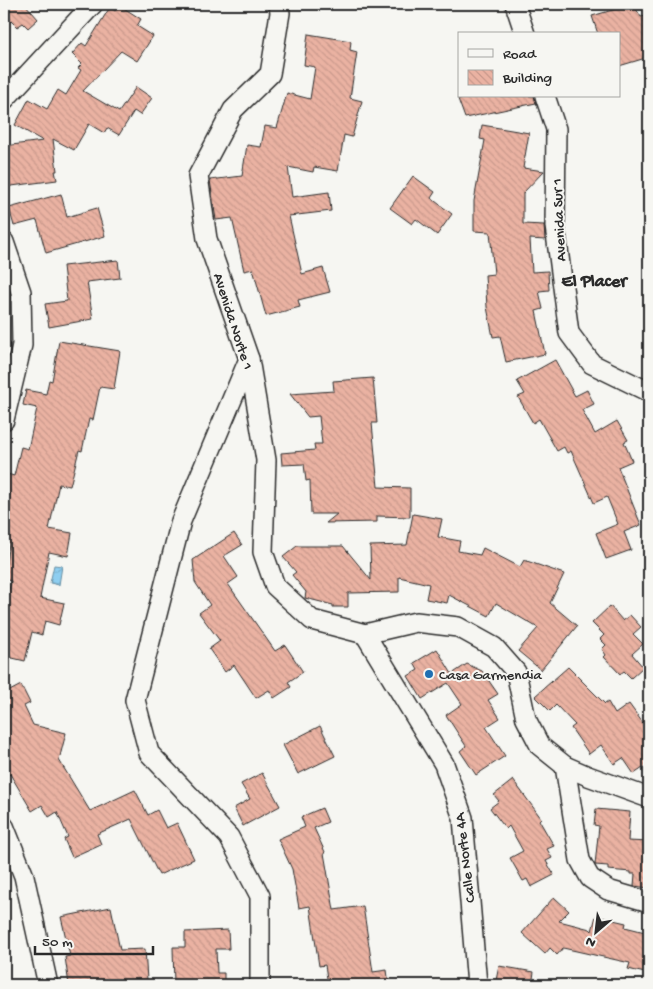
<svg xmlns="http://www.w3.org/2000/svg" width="653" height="989" viewBox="0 0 653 989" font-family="'Gochi Hand',sans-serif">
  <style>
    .water { fill: url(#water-waves); stroke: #668da1 }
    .building { fill: url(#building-back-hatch); stroke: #2b2b2b }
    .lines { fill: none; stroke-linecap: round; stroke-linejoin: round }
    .minor-casing { stroke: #2b2b2b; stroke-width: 22 }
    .minor { stroke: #f6f6f2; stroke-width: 19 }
    .poi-dot { fill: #1f6fb2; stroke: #f6f6f2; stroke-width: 2 }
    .labels { text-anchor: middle; stroke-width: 4; stroke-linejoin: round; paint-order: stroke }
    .street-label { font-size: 15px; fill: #2b2b2b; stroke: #f6f6f2 }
    .poi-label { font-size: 15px; fill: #2b2b2b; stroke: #f6f6f2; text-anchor: start }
    .quarter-label { font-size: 18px; font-weight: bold; fill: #2b2b2b; stroke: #f6f6f2 }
  </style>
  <defs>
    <pattern id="water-waves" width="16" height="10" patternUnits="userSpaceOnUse" patternTransform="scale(1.25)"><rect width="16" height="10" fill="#8ecef0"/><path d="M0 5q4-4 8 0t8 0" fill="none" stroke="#7bb1ce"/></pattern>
    <pattern id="building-back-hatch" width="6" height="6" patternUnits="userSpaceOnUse" patternTransform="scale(1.25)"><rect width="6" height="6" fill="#eab2a2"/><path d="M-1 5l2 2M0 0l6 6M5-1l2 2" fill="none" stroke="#c9998c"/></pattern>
  </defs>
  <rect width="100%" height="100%" fill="#f6f6f2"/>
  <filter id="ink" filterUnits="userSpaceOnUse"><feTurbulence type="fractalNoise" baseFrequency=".02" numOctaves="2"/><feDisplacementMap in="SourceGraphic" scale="10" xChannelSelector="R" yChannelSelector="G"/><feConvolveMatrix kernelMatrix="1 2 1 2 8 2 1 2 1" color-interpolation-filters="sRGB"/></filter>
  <g filter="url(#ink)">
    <polygon class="water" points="54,565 62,566 59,585 50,583"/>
    <g class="building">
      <polygon points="4,4 25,4 38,19 28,28 23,23 17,27 11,21 4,28"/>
      <polygon points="633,4 641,17 649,15 649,57 619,66 619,34 598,34 592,16"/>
      <polygon points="119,5 141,19 137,26 153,36 137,61 121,51 83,91 119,112 136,87 152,98 140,115 134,111 119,135 107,128 104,133 89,124 74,150 53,139 57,171 55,171 57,180 4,187 4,146 43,141 15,125 29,99 47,109 58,90 66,95 81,70 78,68 82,64 72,54 82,43 86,46 110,7 115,11"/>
      <polygon points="308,34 351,41 350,50 357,52 350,98 362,101 352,137 344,135 338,171 314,167 313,172 288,167 292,197 329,192 331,211 289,216 302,274 323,268 330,292 298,300 300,307 266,316 253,269 244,271 232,218 216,220 210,180 242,176 247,145 261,147 265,126 277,128 287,93 310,99 315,67 304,65"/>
      <polygon points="469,96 534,96 536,103 465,118 458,99"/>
      <polygon points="482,125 529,133 523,168 544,171 523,193 523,224 544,225 545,240 530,239 532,272 548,271 549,290 539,291 543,309 536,311 545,354 506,362 500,336 493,337 487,307 485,275 494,274 490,232 474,231 474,201 485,140 480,139"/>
      <polygon points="413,176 435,192 431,198 452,214 437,235 416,219 412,224 390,208"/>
      <polygon points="61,194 67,217 97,208 105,236 46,253 37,220 14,226 9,208"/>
      <polygon points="118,260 120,278 87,282 93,319 49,327 45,304 67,301 63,266"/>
      <polygon points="59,341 120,351 114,389 100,387 93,420 89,419 82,451 79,450 70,486 59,484 49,529 72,533 68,556 49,552 40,598 64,603 59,625 45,621 42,635 32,632 25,661 4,656 4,613 11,581 4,579 9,543 7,542 8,536 4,535 4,515 5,515 10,494 4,490 4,473 14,476 21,447 28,449 37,408 23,405 26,390 46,394 49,380 52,381"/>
      <polygon points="555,360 575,396 587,390 594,404 582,410 595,434 617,421 628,440 624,442 632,461 618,467 641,525 624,532 631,550 606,559 596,533 618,524 607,497 594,503 571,451 567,453 564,447 557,451 539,419 533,423 518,397 525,394 517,381"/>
      <polygon points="373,378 377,423 372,423 378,487 410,488 410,517 377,516 377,522 326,523 337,514 311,514 310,480 306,481 304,464 282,465 281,453 315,450 314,444 322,444 319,416 308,417 290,394 334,391 333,381"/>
      <polygon points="413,514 442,519 438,537 460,541 458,551 480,555 483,548 520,567 524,560 564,574 550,603 577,626 541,670 518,651 538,628 496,603 489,616 449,595 447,603 426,599 429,584 399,577 399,592 348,593 348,607 333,607 333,605 305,598 306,592 292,575 296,572 283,557 297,546 343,546 371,580 370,546 407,545"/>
      <polygon points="234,533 242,545 224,556 238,577 228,584 275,651 285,645 303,672 288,682 291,687 274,698 269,690 256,698 234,665 225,672 209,649 220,641 199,613 210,605 195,582 193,560"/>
      <polygon points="610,606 623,621 630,615 641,627 633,634 643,644 632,654 643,667 631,678 624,671 620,674 604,657 606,655 602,649 606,645 600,639 604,635 592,623"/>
      <polygon points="437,649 452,674 467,664 482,671 498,694 488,700 500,718 486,727 505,756 476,775 460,751 466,746 446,715 462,704 448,683 422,699 408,676 418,670 414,663"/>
      <polygon points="568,667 605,704 608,702 615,714 629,704 645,726 649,723 649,764 634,774 623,758 614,764 601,745 589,754 571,728 575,725 556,705 550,711 535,696"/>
      <polygon points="21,685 30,703 24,706 33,725 66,733 59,760 90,811 135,790 148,815 157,810 166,828 177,823 194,859 159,875 131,819 97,834 101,844 72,857 64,839 68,837 57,812 49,817 42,805 32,811 10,774 4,777 4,694"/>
      <polygon points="320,726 335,756 298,774 283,745"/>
      <polygon points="262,773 280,806 243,826 234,808 250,799 241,784"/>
      <polygon points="513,780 541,818 539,820 554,846 547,849 552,858 546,861 554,875 531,887 527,879 523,881 510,858 523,851 509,826 506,829 490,808 499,801 494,795"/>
      <polygon points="322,808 328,822 314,828 325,852 324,853 334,910 363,906 373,972 387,970 389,985 328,985 325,965 319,966 310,906 299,908 292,869 278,839 305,827 301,817"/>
      <polygon points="596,809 630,812 628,841 649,842 649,888 634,886 635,874 631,874 631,872 608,870 608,866 595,865 599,826 594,825"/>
      <polygon points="554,897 569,911 559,921 590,929 592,931 596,916 626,923 625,927 649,933 649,974 628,969 630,963 563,948 557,955 550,948 545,954 522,933"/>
      <polygon points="111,907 120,950 145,949 147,980 103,981 103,985 69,985 65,957 70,956 61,917"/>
      <polygon points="228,930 229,949 216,949 217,973 224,973 224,985 174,985 173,947 185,947 185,932"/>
      <polygon points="499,966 534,972 532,985 495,985"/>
    </g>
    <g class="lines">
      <defs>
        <g id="minor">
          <polyline points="279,4 280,13 270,74 233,110 198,176 207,239 249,359 266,460 263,552 275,586 312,620 365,634 416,622 458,627 494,647 516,672 526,719 540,746 565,766 588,776 649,798"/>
          <polyline points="515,4 525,34"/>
          <polyline points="545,96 556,129 555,226 569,333 592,364 649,392"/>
          <polyline points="4,100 93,4"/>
          <polyline points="4,242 21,292 22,345 4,420"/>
          <polyline points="249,359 181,521 135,700 149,753 229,837 260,896 260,985"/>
          <polyline points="365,634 444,764 463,818 477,985"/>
          <polyline points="565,766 580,860 590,878 608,890 649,902"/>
          <polyline points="4,826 24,876 48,985"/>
        </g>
      </defs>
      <use href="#minor" class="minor-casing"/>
      <use href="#minor" class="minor"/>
    </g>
  </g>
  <circle class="poi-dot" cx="429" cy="674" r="5"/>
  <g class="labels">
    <g class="street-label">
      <text transform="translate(558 220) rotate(-93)" y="5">Avenida Sur 1</text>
      <text transform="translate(234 321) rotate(72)" y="5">Avenida Norte 1</text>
      <text transform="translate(464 858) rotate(-97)" y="5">Calle Norte 4A</text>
    </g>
    <g class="poi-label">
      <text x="439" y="679">Casa Garmendia</text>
    </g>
    <g class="quarter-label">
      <text x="594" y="286">El Placer</text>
    </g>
  </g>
  <rect width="653" height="989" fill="none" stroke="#f6f6f2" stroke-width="20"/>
  <rect x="10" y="10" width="633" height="969" fill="none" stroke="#2b2b2b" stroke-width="2" filter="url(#ink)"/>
  <rect x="458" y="32" width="162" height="65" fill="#f6f6f2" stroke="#a5a5a2"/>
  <rect x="468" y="49" width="25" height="8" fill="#f6f6f2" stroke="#a5a5a2"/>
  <text x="503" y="58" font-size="15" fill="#2b2b2b">Road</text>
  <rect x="468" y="70" width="25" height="15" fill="url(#building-back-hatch)" stroke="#a5a5a2"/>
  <text x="503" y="82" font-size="15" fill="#2b2b2b">Building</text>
  <g transform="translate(596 932) rotate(208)" stroke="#f6f6f2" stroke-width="4" paint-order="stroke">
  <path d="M0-4L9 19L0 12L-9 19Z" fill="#2b2b2b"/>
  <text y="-8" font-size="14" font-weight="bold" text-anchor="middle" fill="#2b2b2b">N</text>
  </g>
  <path d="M35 946v8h118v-8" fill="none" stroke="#2b2b2b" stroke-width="2.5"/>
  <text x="42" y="946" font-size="15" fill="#2b2b2b" stroke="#f6f6f2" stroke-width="4" paint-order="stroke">50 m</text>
</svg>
